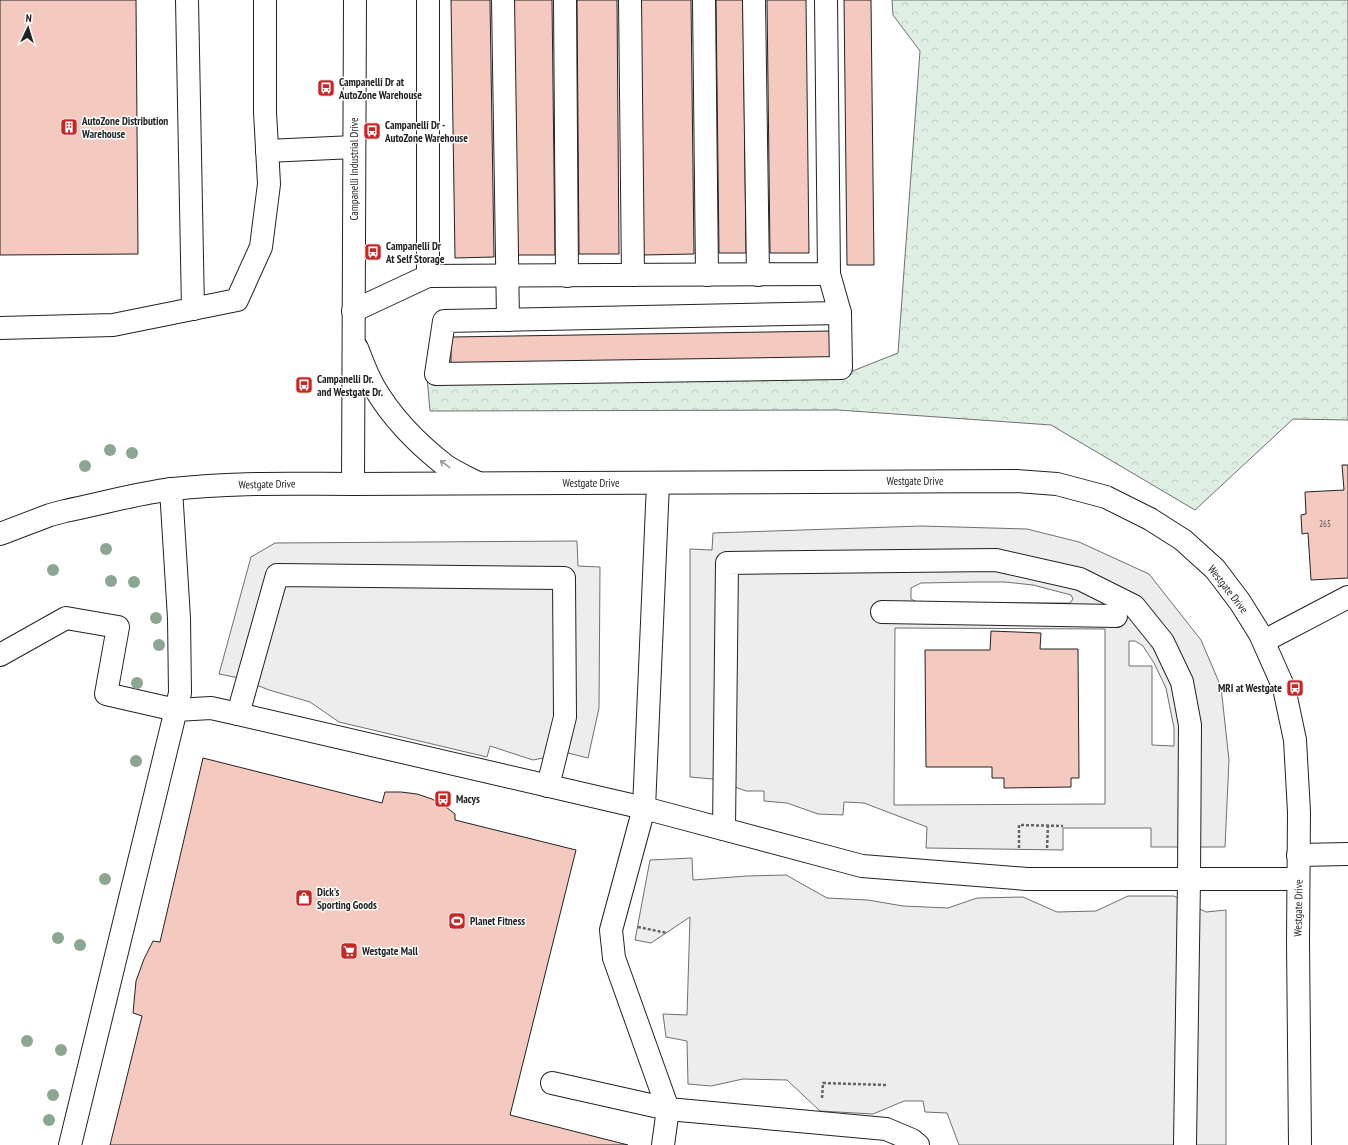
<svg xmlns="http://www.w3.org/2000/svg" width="1348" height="1145" viewBox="0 0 1348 1145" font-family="'PT Sans Narrow',sans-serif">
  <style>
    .forest { fill: url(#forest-crowns); stroke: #6f6f6f }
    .parking { fill: #ededed; stroke: #6f6f6f; fill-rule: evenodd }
    .building { fill: #f3c9c0; stroke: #222 }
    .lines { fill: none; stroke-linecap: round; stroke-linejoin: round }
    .minor-casing { stroke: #222; stroke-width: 24 }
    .path { stroke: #646464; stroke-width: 2.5; stroke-dasharray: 3 2; stroke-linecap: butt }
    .minor { stroke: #fff; stroke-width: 22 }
    .tree { fill: #8da692 }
    .oneway { stroke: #9c9c9c }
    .labels { text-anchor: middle; stroke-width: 3; stroke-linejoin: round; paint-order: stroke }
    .number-label { font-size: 9px; fill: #564c4a }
    .poi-label { font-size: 11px; font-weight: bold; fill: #222; stroke: #fff; text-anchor: start }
    .street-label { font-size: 11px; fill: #222; stroke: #fff }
  </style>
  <defs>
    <pattern id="forest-crowns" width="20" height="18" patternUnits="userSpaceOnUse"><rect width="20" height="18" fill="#e0efe3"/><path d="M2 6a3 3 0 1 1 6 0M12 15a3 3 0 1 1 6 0" fill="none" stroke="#c0cdc2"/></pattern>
  </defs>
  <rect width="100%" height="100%" fill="#fff"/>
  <polygon class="forest" points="892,0 1348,0 1348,420 1293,419 1195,510 1051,425 838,410 430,411 427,377 845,374 898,353 920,51 893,15"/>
  <g class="parking">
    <path d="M921 526 1027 529 1079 542 1149 574 1201 640 1221 687 1229 760 1225 847H1151V828H1063V850L926 848 927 827 864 803 844 802 843 815 818 814 787 803 764 801V791H746L713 779 690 777V549L712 550 713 533ZM976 582H1005L1033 585 1071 595 1073 599 1070 603H919L911 599V588L921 583ZM895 628 1105 629V804L894 805ZM1129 641H1135L1143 646 1154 663 1166 688 1174 728V746L1152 745V666H1129Z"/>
    <polygon points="577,541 578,566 600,567 599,708 588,758 568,753 533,760 490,746 487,757 339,722 310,702 269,690 239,678 219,674 251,557 275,543"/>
    <polygon points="692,858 693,880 747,876 786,875 827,898 868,900 903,906 948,908 977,898 1023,897 1057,912 1096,911 1128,896 1174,896 1206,912 1226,910 1226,1145 959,1145 947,1113 925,1112 923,1101 904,1101 873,1114 820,1111 787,1080 743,1079 711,1086 688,1084 687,1041 666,1037 663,1014 687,1015 690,917 651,943 635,940 650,860"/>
  </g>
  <g class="building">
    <polygon points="0,0 136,0 138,254 0,255"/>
    <polygon points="451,0 490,0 494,257 455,258"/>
    <polygon points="514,0 552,0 555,255 517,255"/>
    <polygon points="577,0 617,0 619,254 579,254"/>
    <polygon points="640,0 691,0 694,254 643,255"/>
    <polygon points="716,0 743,0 746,253 719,253"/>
    <polygon points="767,0 806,0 809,253 770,253"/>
    <polygon points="844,0 871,0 874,265 847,265"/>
    <polygon points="831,331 832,359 451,365 451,337"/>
    <polygon points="1342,465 1348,465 1348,578 1311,580 1308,533 1302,534 1301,515 1306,514 1305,492 1344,490"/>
    <polygon points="991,631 1041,633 1040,649 1078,649 1079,778 1071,778 1071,787 1004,788 1004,778 992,778 992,767 926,767 925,650 990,650"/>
    <polygon points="203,758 382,803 385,792 401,792 417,794 432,799 446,807 455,814 455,820 576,850 510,1115 628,1145 110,1145 142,1016 133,1013 136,981 144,959 153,941 160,942"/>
  </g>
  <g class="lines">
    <defs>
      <g id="minor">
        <polyline points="187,0 193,309"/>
        <polyline points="428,0 428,276"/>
        <polyline points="503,0 508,320"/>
        <polyline points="565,0 567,276"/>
        <polyline points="630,0 633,275"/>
        <polyline points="704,0 707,275"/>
        <polyline points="754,0 758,275"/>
        <polyline points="267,151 354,147"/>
        <polyline points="829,274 840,313"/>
        <polyline points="353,311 428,276 829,274 826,0"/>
        <polygon points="840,313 841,368 436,374 444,321"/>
        <polyline points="0,328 113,325 237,300 261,247 269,184 265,112 265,0"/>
        <path d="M357 348C362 361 367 375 374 387 392 418 419 445 446 466 455 472 466 477 476 482"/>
        <polyline points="658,483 644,808 611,930 614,958 668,1109 886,1129 912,1140 918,1145"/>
        <polyline points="353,484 355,0"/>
        <path d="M0 534 50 515 65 511C101 504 137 493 173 489 233 482 293 484 353 484L1016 481 1057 484 1106 497 1150 519 1183 540 1215 569 1240 602 1260 634 1284 688 1295 740 1299 812 1298 942 1300 1145"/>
        <polyline points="882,612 1116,616"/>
        <polyline points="1264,641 1348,597"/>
        <polyline points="0,655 66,618 118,627 106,694 176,710 211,708 238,714 644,808 862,866 1027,879 1298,879"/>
        <polyline points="238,714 277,575 564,578 565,717 548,786"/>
        <polyline points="724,829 727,563 996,560 1080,579 1134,606 1163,642 1182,682 1190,725 1189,880 1185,1145"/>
        <polyline points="1298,855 1348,854"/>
        <polyline points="552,1083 668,1109 663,1145"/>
        <polyline points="70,1145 180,693 179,618 171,489"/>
      </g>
    </defs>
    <use href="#minor" class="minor-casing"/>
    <g class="path">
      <polyline points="1019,848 1019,825 1063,826"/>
      <polyline points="1047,848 1048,825"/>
      <polyline points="638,927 667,933"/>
      <polyline points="822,1098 823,1083 886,1085"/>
    </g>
    <use href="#minor" class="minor"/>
  </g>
  <g class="tree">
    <circle cx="110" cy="450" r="6"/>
    <circle cx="132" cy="453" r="6"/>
    <circle cx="85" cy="466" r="6"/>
    <circle cx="106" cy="549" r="6"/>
    <circle cx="53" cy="570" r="6"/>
    <circle cx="111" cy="581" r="6"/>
    <circle cx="134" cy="582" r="6"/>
    <circle cx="156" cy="618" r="6"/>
    <circle cx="159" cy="645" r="6"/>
    <circle cx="137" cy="683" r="6"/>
    <circle cx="136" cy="761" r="6"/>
    <circle cx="105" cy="879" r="6"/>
    <circle cx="58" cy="938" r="6"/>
    <circle cx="80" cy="945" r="6"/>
    <circle cx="27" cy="1041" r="6"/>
    <circle cx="61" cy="1050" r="6"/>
    <circle cx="53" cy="1095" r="6"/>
    <circle cx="49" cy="1120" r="6"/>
  </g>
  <defs><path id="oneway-shaft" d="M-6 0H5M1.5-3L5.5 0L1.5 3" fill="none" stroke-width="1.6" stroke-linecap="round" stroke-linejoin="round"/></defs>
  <use class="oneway" href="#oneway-shaft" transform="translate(445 464) rotate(-143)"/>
  <defs>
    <symbol id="bus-square" viewBox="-11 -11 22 22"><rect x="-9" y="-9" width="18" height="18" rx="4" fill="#c62828" stroke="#fff"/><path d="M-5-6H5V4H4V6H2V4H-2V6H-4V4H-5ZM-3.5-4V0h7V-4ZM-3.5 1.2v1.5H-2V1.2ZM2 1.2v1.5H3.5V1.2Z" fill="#fff"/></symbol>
    <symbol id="building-square" viewBox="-11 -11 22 22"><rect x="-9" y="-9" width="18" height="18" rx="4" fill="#c62828" stroke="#fff"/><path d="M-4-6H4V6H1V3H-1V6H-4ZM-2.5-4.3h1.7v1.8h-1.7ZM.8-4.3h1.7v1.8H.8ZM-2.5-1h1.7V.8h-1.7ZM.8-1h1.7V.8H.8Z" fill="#fff"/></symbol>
    <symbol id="shop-square" viewBox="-11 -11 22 22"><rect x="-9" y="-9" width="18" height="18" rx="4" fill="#c62828" stroke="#fff"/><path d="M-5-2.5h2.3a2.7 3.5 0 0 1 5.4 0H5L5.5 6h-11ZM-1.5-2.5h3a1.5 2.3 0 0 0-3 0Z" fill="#fff"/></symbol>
    <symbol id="stadium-square" viewBox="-11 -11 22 22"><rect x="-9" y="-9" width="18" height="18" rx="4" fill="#c62828" stroke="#fff"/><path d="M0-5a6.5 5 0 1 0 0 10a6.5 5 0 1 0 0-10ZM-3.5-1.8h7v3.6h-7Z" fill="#fff"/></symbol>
    <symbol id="supermarket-square" viewBox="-11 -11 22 22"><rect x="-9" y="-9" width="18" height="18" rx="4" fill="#c62828" stroke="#fff"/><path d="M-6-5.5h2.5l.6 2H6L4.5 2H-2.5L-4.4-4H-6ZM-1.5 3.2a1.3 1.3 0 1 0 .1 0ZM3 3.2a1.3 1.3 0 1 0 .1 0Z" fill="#fff"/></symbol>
  </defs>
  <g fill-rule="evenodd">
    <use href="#bus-square" x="316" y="78" width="20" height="20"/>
    <use href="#building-square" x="59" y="117" width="20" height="20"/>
    <use href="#bus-square" x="362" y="121" width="20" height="20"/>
    <use href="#bus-square" x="363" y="242" width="20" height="20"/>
    <use href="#bus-square" x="294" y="375" width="20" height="20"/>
    <use href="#bus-square" x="1285" y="678" width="20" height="20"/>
    <use href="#bus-square" x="433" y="789" width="20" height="20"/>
    <use href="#shop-square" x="294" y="888" width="20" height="20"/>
    <use href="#stadium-square" x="447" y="911" width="20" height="20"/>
    <use href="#supermarket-square" x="339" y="941" width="20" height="20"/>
  </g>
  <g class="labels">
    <g class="number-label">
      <text x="1325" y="527">265</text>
    </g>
    <g class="poi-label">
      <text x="339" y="86">Campanelli Dr at<tspan x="339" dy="13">AutoZone Warehouse</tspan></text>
      <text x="82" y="125">AutoZone Distribution<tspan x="82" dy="13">Warehouse</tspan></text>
      <text x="385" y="129">Campanelli Dr -<tspan x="385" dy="13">AutoZone Warehouse</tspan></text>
      <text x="386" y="250">Campanelli Dr<tspan x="386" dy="13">At Self Storage</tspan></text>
      <text x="317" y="383">Campanelli Dr.<tspan x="317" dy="13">and Westgate Dr.</tspan></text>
      <text x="1282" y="692" text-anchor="end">MRI at Westgate</text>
      <text x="456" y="803">Macys</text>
      <text x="317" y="896">Dick's<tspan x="317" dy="13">Sporting Goods</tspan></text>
      <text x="470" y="925">Planet Fitness</text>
      <text x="362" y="955">Westgate Mall</text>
    </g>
    <g class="street-label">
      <text transform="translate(354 169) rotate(-90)" y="4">Campanelli Industrial Drive</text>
      <text x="915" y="485">Westgate Drive</text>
      <text x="591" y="487">Westgate Drive</text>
      <text transform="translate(267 484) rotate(-1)" y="4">Westgate Drive</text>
      <text transform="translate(1228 589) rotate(52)" y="4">Westgate Drive</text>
      <text transform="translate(1298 908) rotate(-89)" y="4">Westgate Drive</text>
    </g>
  </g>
  <g transform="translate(28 28) rotate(4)" stroke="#ffffff" stroke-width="3" paint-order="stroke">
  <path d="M0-3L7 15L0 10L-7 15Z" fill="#222222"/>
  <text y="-6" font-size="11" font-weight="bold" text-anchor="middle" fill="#222222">N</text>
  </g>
</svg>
